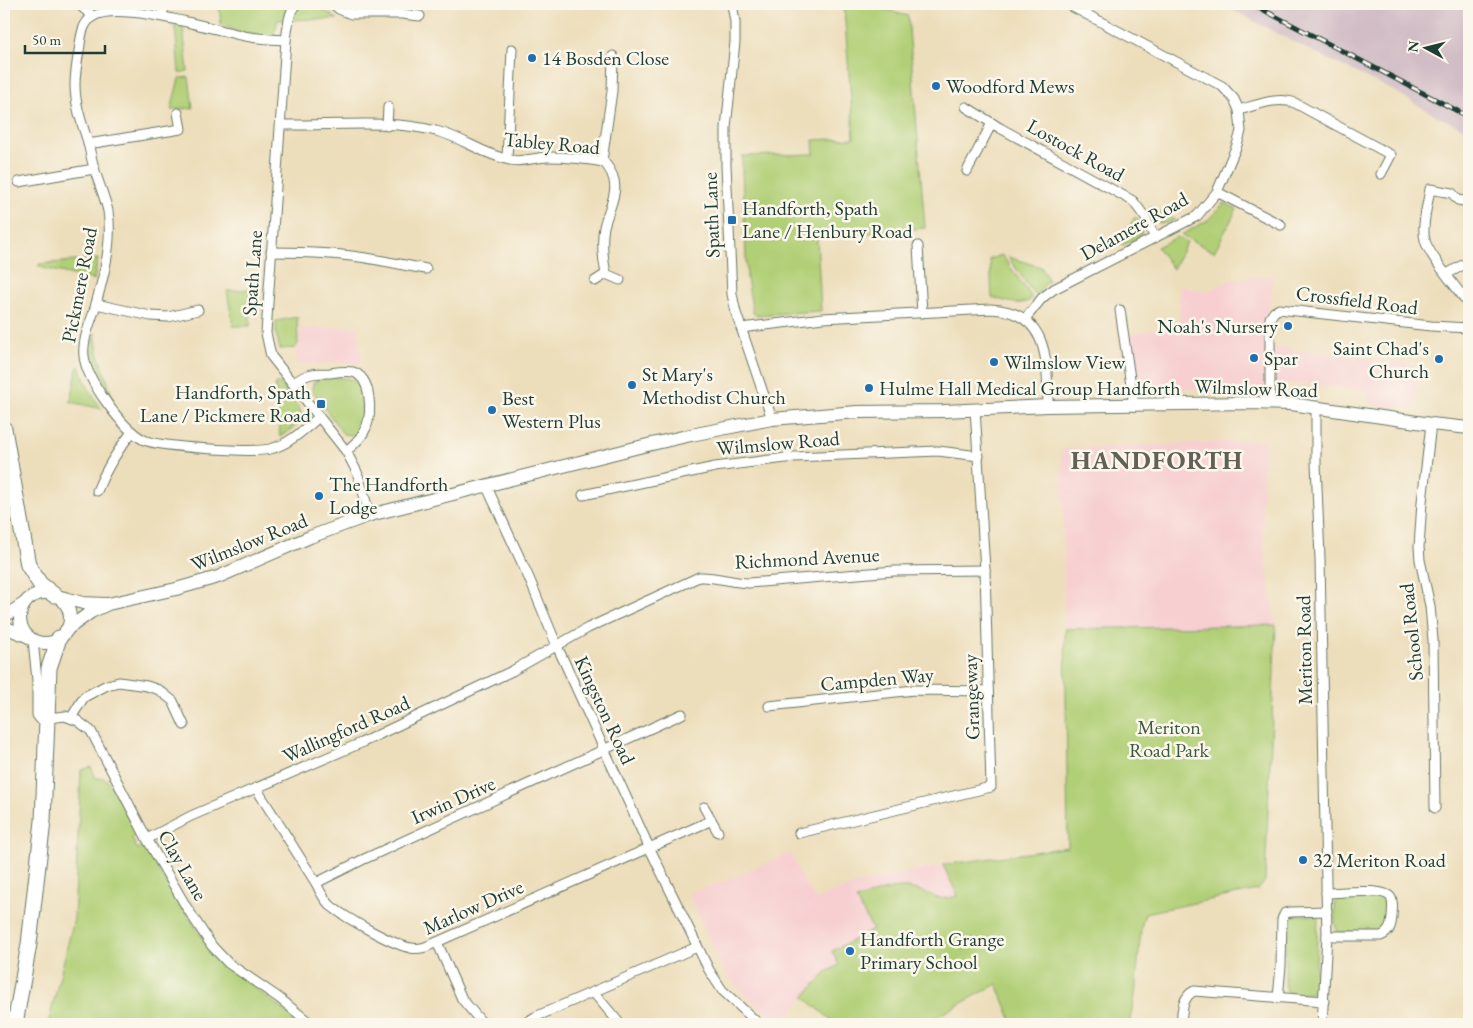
<svg xmlns="http://www.w3.org/2000/svg" width="1473" height="1028" viewBox="0 0 1473 1028" font-family="'EB Garamond',serif">
  <style>
    .built { fill: #f7cfd1 }
    .industrial { fill: #d2bdc6 }
    .green { fill: #b1cf76; stroke: #688655 }
    .lines { fill: none; stroke-linecap: round; stroke-linejoin: round }
    .minor-casing { stroke: #677563; stroke-width: 11 }
    .secondary-casing { stroke: #677563; stroke-width: 14 }
    .trunk-casing { stroke: #677563; stroke-width: 17 }
    .minor { stroke: #fff; stroke-width: 9 }
    .secondary { stroke: #fff; stroke-width: 12 }
    .trunk { stroke: #fff; stroke-width: 15 }
    .rail-casing { stroke: #1f3d34; stroke-width: 5 }
    .rail { stroke: #fbf7ec; stroke-width: 3; stroke-dasharray: 9; stroke-linecap: butt }
    .poi-dot { fill: #1f6fb2; stroke: #fbf7ec; stroke-width: 2 }
    .labels { text-anchor: middle; stroke-width: 5; stroke-linejoin: round; paint-order: stroke }
    .poi-label { font-size: 20px; fill: #1f3d34; stroke: #fbf7ec; text-anchor: start }
    .street-label { font-size: 20px; fill: #1f3d34; stroke: #fbf7ec }
    .park-label { font-size: 20px; fill: #3c5a41; stroke: #fbf7ec }
    .district-label { font-size: 25px; font-weight: bold; letter-spacing: 1px; fill: #626057; stroke: #fbf7ec }
  </style>
  <rect width="100%" height="100%" fill="#fbf7ec"/>
  <filter id="ink" filterUnits="userSpaceOnUse"><feTurbulence type="fractalNoise" baseFrequency=".02" numOctaves="2"/><feDisplacementMap in="SourceGraphic" scale="10" xChannelSelector="R" yChannelSelector="G"/><feConvolveMatrix kernelMatrix="1 2 1 2 8 2 1 2 1" color-interpolation-filters="sRGB"/></filter>
  <filter id="wash" filterUnits="userSpaceOnUse"><feTurbulence type="fractalNoise" baseFrequency=".0096" numOctaves="4" result="noise"/><feDisplacementMap in="SourceGraphic" scale="20" xChannelSelector="R" yChannelSelector="G"/><feGaussianBlur stdDeviation="1.12" result="paint"/><feColorMatrix in="noise" values="0 0 0 0 0 0 0 0 0 0 0 0 0 0 0 0 0 1.4 0 .05"/><feComposite in="paint" operator="in"/></filter>
  <g filter="url(#wash)">
    <rect width="100%" height="100%" fill="#eddebb"/>
    <g class="built">
      <polygon points="1273,275 1271,301 1266,315 1266,388 1183,389 1183,392 1136,394 1127,335 1161,328 1180,322 1179,287 1185,286 1187,288 1209,291 1230,280"/>
      <polygon points="358,327 361,364 352,364 350,362 297,364 296,348 300,348 300,329"/>
      <polygon points="1274,347 1420,366 1414,409 1367,404 1368,391 1306,383 1275,385"/>
      <polygon points="1264,440 1262,508 1264,549 1276,625 1065,629 1062,449"/>
      <polygon points="790,853 806,886 817,900 828,894 870,880 943,865 1002,981 923,1024 836,1024 804,997 781,1024 778,1024 742,992 726,974 688,893 717,884"/>
    </g>
    <polygon class="industrial" points="1221,4 1469,4 1469,131 1433,114 1394,91 1305,48"/>
    <g class="green">
      <polygon points="219,4 318,4 324,10 337,19 278,20 273,37 241,33 221,25"/>
      <polygon points="862,5 869,5 908,16 925,228 817,238 821,311 756,315 753,313 747,279 742,171 742,156 814,154 813,140 854,138 844,9"/>
      <polygon points="175,26 183,27 188,71 179,73"/>
      <polygon points="189,77 193,108 171,110 179,78"/>
      <polygon points="1224,203 1237,209 1214,252 1181,235 1208,220"/>
      <path d="M1150 206 1175 220C1160 227 1151 223 1150 206Z"/>
      <path d="M1135 217 1138 219C1147 238 1138 238 1122 245L1120 243Z"/>
      <polygon points="1177,237 1187,242 1173,269 1157,247"/>
      <path d="M1002 255 1031 296V299C1021 308 1005 300 992 298L990 259Z"/>
      <polygon points="1008,257 1041,267 1049,281 1044,285 1038,294 1034,294"/>
      <polygon points="98,259 94,280 39,267 39,264"/>
      <polygon points="250,289 250,326 233,326 227,291"/>
      <polygon points="297,317 298,344 295,348 280,349 276,334 276,321"/>
      <path d="M95 333 99 357 114 401C101 380 87 358 95 333Z"/>
      <path d="M79 366C85 382 91 395 102 409L71 402 77 368Z"/>
      <path d="M324 377C333 378 348 376 356 382 367 390 366 416 361 428 359 432 356 433 352 435L343 434 314 393 312 390 313 383Z"/>
      <polygon points="275,383 280,383 299,408 302,416 297,425 280,437"/>
      <path d="M1276 625 1265 881 1258 890 1145 913 1141 928 1135 996 1129 1024H1013L997 984 923 1024H836L804 997 826 972 839 965 832 951 873 930 856 900C876 893 896 884 917 890 937 895 934 902 958 896L943 865 1068 847 1065 629Z"/>
      <polygon points="91,767 96,778 105,778 112,786 138,834 132,838 137,849 145,845 163,878 217,959 302,1024 48,1024 74,919 81,770"/>
      <path d="M1340 896H1382C1392 901 1389 926 1381 932H1338L1335 925V902Z"/>
      <path d="M1309 915 1316 916 1318 919 1315 985 1313 992C1306 995 1292 995 1286 991L1285 986 1286 924C1289 913 1298 915 1309 915Z"/>
    </g>
  </g>
  <g filter="url(#ink)">
    <g class="lines">
      <defs>
        <g id="minor">
          <polyline points="78,4 93,16"/>
          <path d="M296 4C288 13 288 28 286 40L266 333 271 356 346 451 357 472 370 515"/>
          <polyline points="333,4 339,9 351,14 402,14 420,16"/>
          <polyline points="732,4 735,22 735,42 726,128 726,165 732,294 736,313 772,419"/>
          <polyline points="161,16 166,4"/>
          <path d="M286 40C271 39 255 39 240 35 209 28 117 0 92 17 81 25 81 39 79 51 77 62 75 74 75 85 75 105 82 124 88 142 90 152 92 162 95 171 99 184 105 198 108 211 113 244 103 279 94 311 90 324 82 341 84 356 86 379 122 429 144 440 160 447 252 453 270 449 288 445 305 429 319 417"/>
          <polyline points="966,107 1000,128 1133,201 1145,217 1155,238"/>
          <path d="M1239 110C1257 105 1278 96 1295 103L1391 155 1381 174"/>
          <path d="M281 125C329 126 391 119 436 131 462 137 483 155 510 160 523 163 535 157 548 157 566 157 586 159 604 162 625 186 610 202 604 227 601 243 603 259 606 274"/>
          <polyline points="387,126 388,107"/>
          <polyline points="88,144 181,129 178,113"/>
          <polyline points="507,159 512,49"/>
          <polyline points="602,161 612,91 613,56"/>
          <polyline points="967,171 992,123"/>
          <polyline points="19,182 94,169"/>
          <polyline points="1217,192 1281,225"/>
          <path d="M1469 202 1458 200 1452 193 1430 189C1428 203 1421 226 1425 240 1428 255 1459 290 1469 305"/>
          <polyline points="918,246 922,313"/>
          <path d="M271 252C305 252 339 253 372 259 390 262 408 266 426 269"/>
          <polyline points="1447,274 1468,262"/>
          <polyline points="595,281 606,274 620,280"/>
          <polyline points="96,304 151,316 168,317 198,310"/>
          <polyline points="1120,310 1134,406"/>
          <polyline points="1025,319 1042,298 1054,289 1197,216 1217,192 1237,145 1241,131 1239,110 1234,99 1222,86 1067,4"/>
          <path d="M741 328 823 318 991 309C1050 312 1047 362 1048 406"/>
          <path d="M294 383C307 373 314 373 330 373 337 372 346 371 353 372 372 378 372 413 366 428 362 437 354 445 346 451"/>
          <polyline points="1270,404 1270,318 1274,312 1279,309 1431,326 1469,328"/>
          <polyline points="1316,407 1316,463 1320,558 1327,936 1322,1024"/>
          <polyline points="1431,424 1422,502 1419,547 1420,560 1430,606 1433,640 1435,808"/>
          <polyline points="486,485 529,578 557,646 649,847 709,970 722,990 759,1024"/>
          <path d="M97 491C106 468 117 451 132 432"/>
          <polyline points="583,495 715,467 794,457 938,451 979,456"/>
          <polyline points="33,640 37,680 37,715 40,719 65,716 78,721 91,731 147,839 187,908 212,946 228,963 279,998 311,1024"/>
          <polyline points="769,706 914,690 988,691"/>
          <polyline points="71,718 84,697 107,685 119,682 147,686 159,690 173,701 184,725"/>
          <path d="M256 788 316 883C320 892 324 900 331 906 346 918 393 945 411 948 421 950 428 946 437 942L710 821"/>
          <polyline points="704,807 718,832"/>
          <polyline points="799,833 991,787 985,570 975,409"/>
          <path d="M147 839 191 816 361 743 512 671 588 628 699 577C716 576 732 583 749 583L894 571 985 570"/>
          <polyline points="316,883 362,860 682,714"/>
          <path d="M1326 893C1338 893 1386 887 1391 898 1394 903 1392 911 1392 917 1391 926 1390 932 1381 936H1327"/>
          <polyline points="437,942 462,999 483,1024"/>
          <polyline points="594,993 620,1024"/>
          <polyline points="1278,998 1281,966 1282,919 1285,913 1291,912 1327,911"/>
          <polyline points="524,1024 535,1017 697,947"/>
          <path d="M1181 1024C1182 1012 1182 997 1194 991L1324 1001"/>
        </g>
        <g id="secondary">
          <circle cx="45" cy="618" r="25"/>
          <polyline points="57,596 83,603 106,604"/>
          <polyline points="4,616 13,611 25,603"/>
          <polyline points="4,627 27,636"/>
          <polyline points="66,630 91,612 108,604 176,589 218,577 310,537 370,515 639,447 691,435 772,419 857,412 944,411 1048,406 1250,403 1291,404 1431,424 1469,428"/>
        </g>
        <g id="trunk">
          <polyline points="4,429 28,565 40,584 54,595"/>
          <polyline points="15,1024 29,944 43,821 49,668 59,638"/>
        </g>
      </defs>
      <use href="#minor" class="minor-casing"/>
      <use href="#secondary" class="secondary-casing"/>
      <use href="#trunk" class="trunk-casing"/>
      <use href="#minor" class="minor"/>
      <use href="#secondary" class="secondary"/>
      <use href="#trunk" class="trunk"/>
      <defs>
        <polyline id="rail" points="1252,4 1469,117"/>
      </defs>
      <use href="#rail" class="rail-casing"/>
      <use href="#rail" class="rail"/>
    </g>
  </g>
  <g class="poi-dot">
    <circle cx="532" cy="58" r="5"/>
    <circle cx="936" cy="86" r="5"/>
    <rect x="727" y="215" width="10" height="10" rx="2.5"/>
    <circle cx="1288" cy="326" r="5"/>
    <circle cx="1254" cy="358" r="5"/>
    <circle cx="1439" cy="359" r="5"/>
    <circle cx="994" cy="362" r="5"/>
    <circle cx="632" cy="385" r="5"/>
    <circle cx="869" cy="388" r="5"/>
    <rect x="316" y="399" width="10" height="10" rx="2.5"/>
    <circle cx="492" cy="410" r="5"/>
    <circle cx="319" cy="496" r="5"/>
    <circle cx="1303" cy="860" r="5"/>
    <circle cx="850" cy="951" r="5"/>
  </g>
  <g class="labels">
    <g class="poi-label">
      <text x="542" y="65">14 Bosden Close</text>
      <text x="946" y="93">Woodford Mews</text>
      <text x="742" y="215">Handforth, Spath<tspan x="742" dy="23">Lane / Henbury Road</tspan></text>
      <text x="1278" y="333" text-anchor="end">Noah's Nursery</text>
      <text x="1429" y="355" text-anchor="end">Saint Chad's<tspan x="1429" dy="23">Church</tspan></text>
      <text x="1264" y="365">Spar</text>
      <text x="1004" y="369">Wilmslow View</text>
      <text x="642" y="381">St Mary's<tspan x="642" dy="23">Methodist Church</tspan></text>
      <text x="879" y="395">Hulme Hall Medical Group Handforth</text>
      <text x="311" y="399" text-anchor="end">Handforth, Spath<tspan x="311" dy="23">Lane / Pickmere Road</tspan></text>
      <text x="502" y="405">Best<tspan x="502" dy="23">Western Plus</tspan></text>
      <text x="329" y="491">The Handforth<tspan x="329" dy="23">Lodge</tspan></text>
      <text x="1313" y="867">32 Meriton Road</text>
      <text x="860" y="946">Handforth Grange<tspan x="860" dy="23">Primary School</tspan></text>
    </g>
    <g class="street-label">
      <text transform="translate(552 143) rotate(5)" y="7">Tabley Road</text>
      <text transform="translate(1076 150) rotate(29)" y="7">Lostock Road</text>
      <text transform="translate(711 215) rotate(-92)" y="7">Spath Lane</text>
      <text transform="translate(1134 226) rotate(-29)" y="7">Delamere Road</text>
      <text transform="translate(252 273) rotate(-86)" y="7">Spath Lane</text>
      <text transform="translate(79 285) rotate(-79)" y="7">Pickmere Road</text>
      <text transform="translate(1357 300) rotate(7)" y="7">Crossfield Road</text>
      <text transform="translate(1256 388) rotate(2)" y="7">Wilmslow Road</text>
      <text transform="translate(778 443) rotate(-5)" y="7">Wilmslow Road</text>
      <text transform="translate(249 542) rotate(-22)" y="7">Wilmslow Road</text>
      <text transform="translate(807 558) rotate(-3)" y="7">Richmond Avenue</text>
      <text transform="translate(1411 632) rotate(-96)" y="7">School Road</text>
      <text transform="translate(1304 650) rotate(-91)" y="7">Meriton Road</text>
      <text transform="translate(877 679) rotate(-5)" y="7">Campden Way</text>
      <text transform="translate(971 697) rotate(-92)" y="7">Grangeway</text>
      <text transform="translate(605 710) rotate(65)" y="7">Kingston Road</text>
      <text transform="translate(346 729) rotate(-24)" y="7">Wallingford Road</text>
      <text transform="translate(453 800) rotate(-24)" y="7">Irwin Drive</text>
      <text transform="translate(183 865) rotate(60)" y="7">Clay Lane</text>
      <text transform="translate(473 907) rotate(-24)" y="7">Marlow Drive</text>
    </g>
    <g class="park-label">
      <text x="1169" y="734">Meriton<tspan x="1169" dy="23">Road Park</tspan></text>
    </g>
    <g class="district-label">
      <text x="1157" y="469">HANDFORTH</text>
    </g>
  </g>
  <rect width="1473" height="1028" fill="none" stroke="#fbf7ec" stroke-width="20"/>
  <g transform="translate(1426 48) rotate(277)" stroke="#fbf7ec" stroke-width="4" paint-order="stroke">
  <path d="M0-4L9 19L0 12L-9 19Z" fill="#1f3d34"/>
  <text y="-8" font-size="14" font-weight="bold" text-anchor="middle" fill="#1f3d34">N</text>
  </g>
  <path d="M25 45v8h80v-8" fill="none" stroke="#1f3d34" stroke-width="2.5"/>
  <text x="32" y="45" font-size="15" fill="#1f3d34" stroke="#fbf7ec" stroke-width="4" paint-order="stroke">50 m</text>
</svg>
